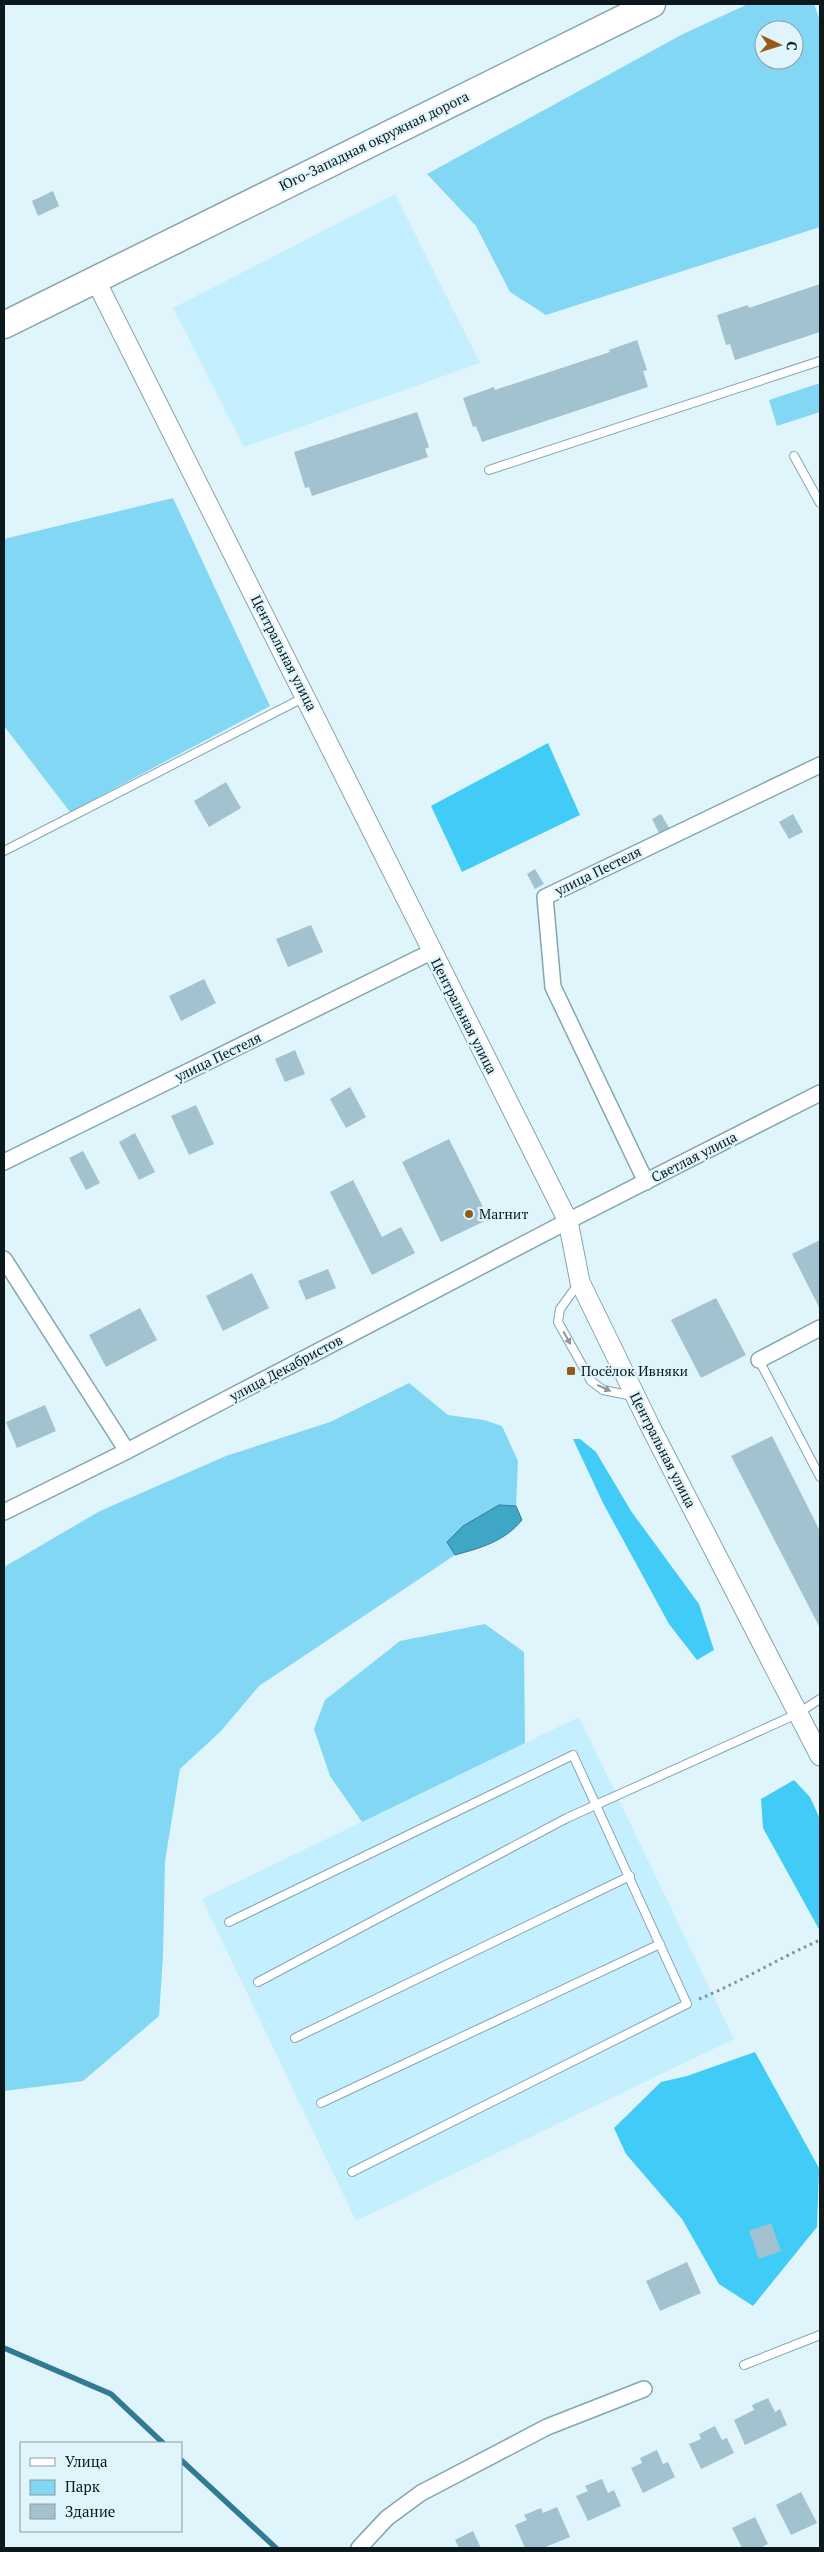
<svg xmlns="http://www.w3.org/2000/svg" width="824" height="2552" viewBox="0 0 824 2552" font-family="'PT Serif',serif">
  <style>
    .built { fill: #c4efff }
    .green { fill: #82d7f4; fill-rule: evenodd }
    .forest { fill: #40ccf6 }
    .water { fill: #40a6c6; stroke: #307b93 }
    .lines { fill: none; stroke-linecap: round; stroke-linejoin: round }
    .stream { stroke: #307b93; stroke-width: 5.5 }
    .building { fill: #a1c2ce }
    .service-casing { stroke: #85a5b1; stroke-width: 10 }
    .minor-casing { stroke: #85a5b1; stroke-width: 18 }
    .tertiary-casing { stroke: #85a5b1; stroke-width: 21 }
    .trunk-casing { stroke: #85a5b1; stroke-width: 29 }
    .path { stroke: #7f9096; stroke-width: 3; stroke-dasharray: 2.5 4; stroke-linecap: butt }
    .service { stroke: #fff; stroke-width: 8 }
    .minor { stroke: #fff; stroke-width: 15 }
    .tertiary { stroke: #fff; stroke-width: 19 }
    .trunk { stroke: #fff; stroke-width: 26 }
    .oneway { fill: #919799 }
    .poi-dot { fill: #955c18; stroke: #e0f4fb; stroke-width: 2 }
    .labels { text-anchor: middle; stroke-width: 4.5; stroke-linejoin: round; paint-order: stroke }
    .street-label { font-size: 14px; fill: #0b181c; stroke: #e0f4fb }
    .poi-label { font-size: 14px; fill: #0b181c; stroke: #e0f4fb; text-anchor: start }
  </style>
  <rect width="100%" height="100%" fill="#e0f4fb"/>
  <g class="built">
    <polygon points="395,194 480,363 244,447 173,308"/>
    <polygon points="579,1717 734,2039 356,2221 202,1899"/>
  </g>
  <g class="green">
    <path d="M748 4H814L820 21V227L546 315 510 292 476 226 427 174 683 34ZM764 30H794V60H764Z"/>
    <polygon points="820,383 820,412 777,426 769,400"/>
    <polygon points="173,498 270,706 70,812 4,726 4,539"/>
    <polygon points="409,1383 448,1415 484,1420 502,1426 518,1461 516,1506 499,1505 447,1542 455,1555 259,1686 221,1731 180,1769 165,1861 163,1956 159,2016 83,2081 4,2091 4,1567 100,1511 226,1456 330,1422"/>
    <polygon points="485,1624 524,1652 525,1743 362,1822 330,1776 314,1729 325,1700 400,1641"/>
  </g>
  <g class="forest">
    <polygon points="548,743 580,815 462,872 431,806"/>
    <polygon points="573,1439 580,1439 596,1452 631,1511 699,1604 714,1650 697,1660 669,1624 603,1503"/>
    <polygon points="794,1780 810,1797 820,1819 820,1931 763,1828 761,1799"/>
    <polygon points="755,2052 819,2168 817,2227 753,2306 719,2284 682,2219 626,2154 614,2128 661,2082 687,2076"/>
  </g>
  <path class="water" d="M499 1505 516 1506 522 1520C505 1541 481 1548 455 1555L447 1542 463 1526Z"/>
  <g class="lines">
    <g class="stream">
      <polyline points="4,2348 111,2394 163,2443"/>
      <polyline points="181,2460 276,2548"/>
    </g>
  </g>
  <g class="building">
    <polygon points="53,191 59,206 38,216 32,201"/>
    <polygon points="820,284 820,332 735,360 730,344 726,345 717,315 748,305 749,308"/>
    <polygon points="637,340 647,370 643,371 648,387 482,442 476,426 473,427 463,398 494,387 495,390 610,352 609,350"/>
    <polygon points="417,412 429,447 425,449 428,457 312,496 309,487 305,488 294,452"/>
    <polygon points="226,782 241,808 209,827 194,801"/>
    <polygon points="661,814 671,831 661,837 652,819"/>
    <polygon points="793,814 803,832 789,839 779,822"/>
    <polygon points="535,869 544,884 535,889 527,874"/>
    <polygon points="311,925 323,952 288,967 276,939"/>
    <polygon points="204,979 216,1003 181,1021 169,996"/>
    <polygon points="295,1050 305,1074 285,1082 275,1059"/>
    <polygon points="350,1087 366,1117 346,1128 330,1099"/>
    <polygon points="196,1105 214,1144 189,1155 171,1116"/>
    <polygon points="135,1133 155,1172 139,1180 119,1142"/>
    <polygon points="449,1139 489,1219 441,1242 402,1162"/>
    <polygon points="83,1151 100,1183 86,1190 69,1158"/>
    <polygon points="353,1180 382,1237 401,1227 415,1253 372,1275 330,1192"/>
    <polygon points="820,1240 820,1309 792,1254"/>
    <polygon points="328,1269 336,1288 306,1300 298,1281"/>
    <polygon points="252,1273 269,1308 223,1331 206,1296"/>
    <polygon points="716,1298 746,1355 701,1378 671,1320"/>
    <polygon points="140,1308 157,1340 106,1367 89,1335"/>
    <polygon points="45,1405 56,1431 17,1448 6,1422"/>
    <polygon points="772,1436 820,1531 820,1628 731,1456"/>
    <polygon points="771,2223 781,2251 759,2259 749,2231"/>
    <polygon points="687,2262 701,2293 660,2311 646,2281"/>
    <polygon points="768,2398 775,2412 780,2409 787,2425 745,2445 734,2420 754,2410 752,2405"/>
    <polygon points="715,2426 722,2440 727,2438 734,2453 701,2469 689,2444 701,2439 699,2434"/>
    <polygon points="657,2450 663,2464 668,2462 675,2477 643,2493 631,2468 642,2463 640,2458"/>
    <polygon points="602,2479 608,2493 614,2490 621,2506 588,2521 576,2496 588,2491 585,2486"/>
    <polygon points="801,2492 817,2523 791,2535 776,2505"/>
    <polygon points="557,2507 570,2537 543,2548 525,2548 515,2525 527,2520 524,2515 541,2508 543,2513"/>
    <polygon points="755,2517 768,2544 760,2548 742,2548 732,2528"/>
    <polygon points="473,2531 481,2548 459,2548 455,2540"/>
  </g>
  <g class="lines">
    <defs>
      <g id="service">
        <polyline points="794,456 820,503"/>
        <polyline points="489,470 820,361"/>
        <polyline points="4,851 305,697"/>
        <polyline points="579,1283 560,1309 558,1322 591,1381 603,1390 633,1396"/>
        <polyline points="759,1360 820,1477"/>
        <polyline points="229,1922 573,1755 687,2004 352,2172"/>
        <polyline points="258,1982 567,1818 797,1714 820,1699"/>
        <polyline points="295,2038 630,1876"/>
        <polyline points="321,2103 660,1944"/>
        <polyline points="744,2365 820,2335"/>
      </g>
      <g id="minor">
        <polyline points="4,1162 431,952"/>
        <polyline points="646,1182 553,987 545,897 820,765"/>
        <polyline points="4,1259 127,1451"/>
        <polyline points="759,1360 820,1328"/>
        <polyline points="4,1512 127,1451 568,1221 820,1093"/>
        <polyline points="359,2548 387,2518 421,2493 547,2427 644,2389"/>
      </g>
      <polyline id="tertiary" points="95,279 568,1221 580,1282 650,1426 820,1756"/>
      <polyline id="trunk" points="4,325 652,4"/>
    </defs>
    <use href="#service" class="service-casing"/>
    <use href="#minor" class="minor-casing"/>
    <use href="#tertiary" class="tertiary-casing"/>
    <use href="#trunk" class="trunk-casing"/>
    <path class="path" d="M699 1999C741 1982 779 1958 820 1940"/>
    <use href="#service" class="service"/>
    <use href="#minor" class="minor"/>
    <use href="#tertiary" class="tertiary"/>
    <use href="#trunk" class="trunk"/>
  </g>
  <defs><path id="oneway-solid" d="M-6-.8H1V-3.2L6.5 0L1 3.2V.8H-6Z" transform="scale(1.25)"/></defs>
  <g class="oneway">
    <use href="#oneway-solid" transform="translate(567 1338) rotate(61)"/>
    <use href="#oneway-solid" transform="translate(604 1388) rotate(25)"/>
  </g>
  <g class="poi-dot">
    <circle cx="469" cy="1214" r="5"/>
    <rect x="566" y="1366" width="10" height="10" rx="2.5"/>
  </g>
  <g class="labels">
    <g class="street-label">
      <text transform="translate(374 141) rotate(-26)" y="5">Юго-Западная окружная дорога</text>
      <text transform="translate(284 653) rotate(63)" y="5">Центральная улица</text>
      <text transform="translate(598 871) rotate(-26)" y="5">улица Пестеля</text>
      <text transform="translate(464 1016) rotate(63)" y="5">Центральная улица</text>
      <text transform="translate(218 1057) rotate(-26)" y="5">улица Пестеля</text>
      <text transform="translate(694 1157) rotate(-27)" y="5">Светлая улица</text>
      <text transform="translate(286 1368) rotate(-28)" y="5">улица Декабристов</text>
      <text transform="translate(663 1450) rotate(63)" y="5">Центральная улица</text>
    </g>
    <g class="poi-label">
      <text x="479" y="1219">Магнит</text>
      <text x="581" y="1376">Посёлок Ивняки</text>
    </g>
  </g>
  <rect width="824" height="2552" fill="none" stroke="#0b181c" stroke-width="10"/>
  <rect x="20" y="2442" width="162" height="90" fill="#e0f4fb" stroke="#8b9ca2"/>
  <rect x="30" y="2458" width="25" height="8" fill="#ffffff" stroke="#8b9ca2"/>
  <text x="65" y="2467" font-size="15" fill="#0b181c">Улица</text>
  <rect x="30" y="2480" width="25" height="15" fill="#82d7f4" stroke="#8b9ca2"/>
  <text x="65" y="2492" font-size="15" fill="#0b181c">Парк</text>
  <rect x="30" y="2504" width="25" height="15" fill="#a1c2ce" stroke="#8b9ca2"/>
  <text x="65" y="2517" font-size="15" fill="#0b181c">Здание</text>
  <g transform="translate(779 45) rotate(94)"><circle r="24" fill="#e0f4fb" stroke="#8b9ca2"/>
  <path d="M0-4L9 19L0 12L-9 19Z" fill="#955c18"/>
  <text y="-8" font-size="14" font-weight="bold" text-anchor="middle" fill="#0b181c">С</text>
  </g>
</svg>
